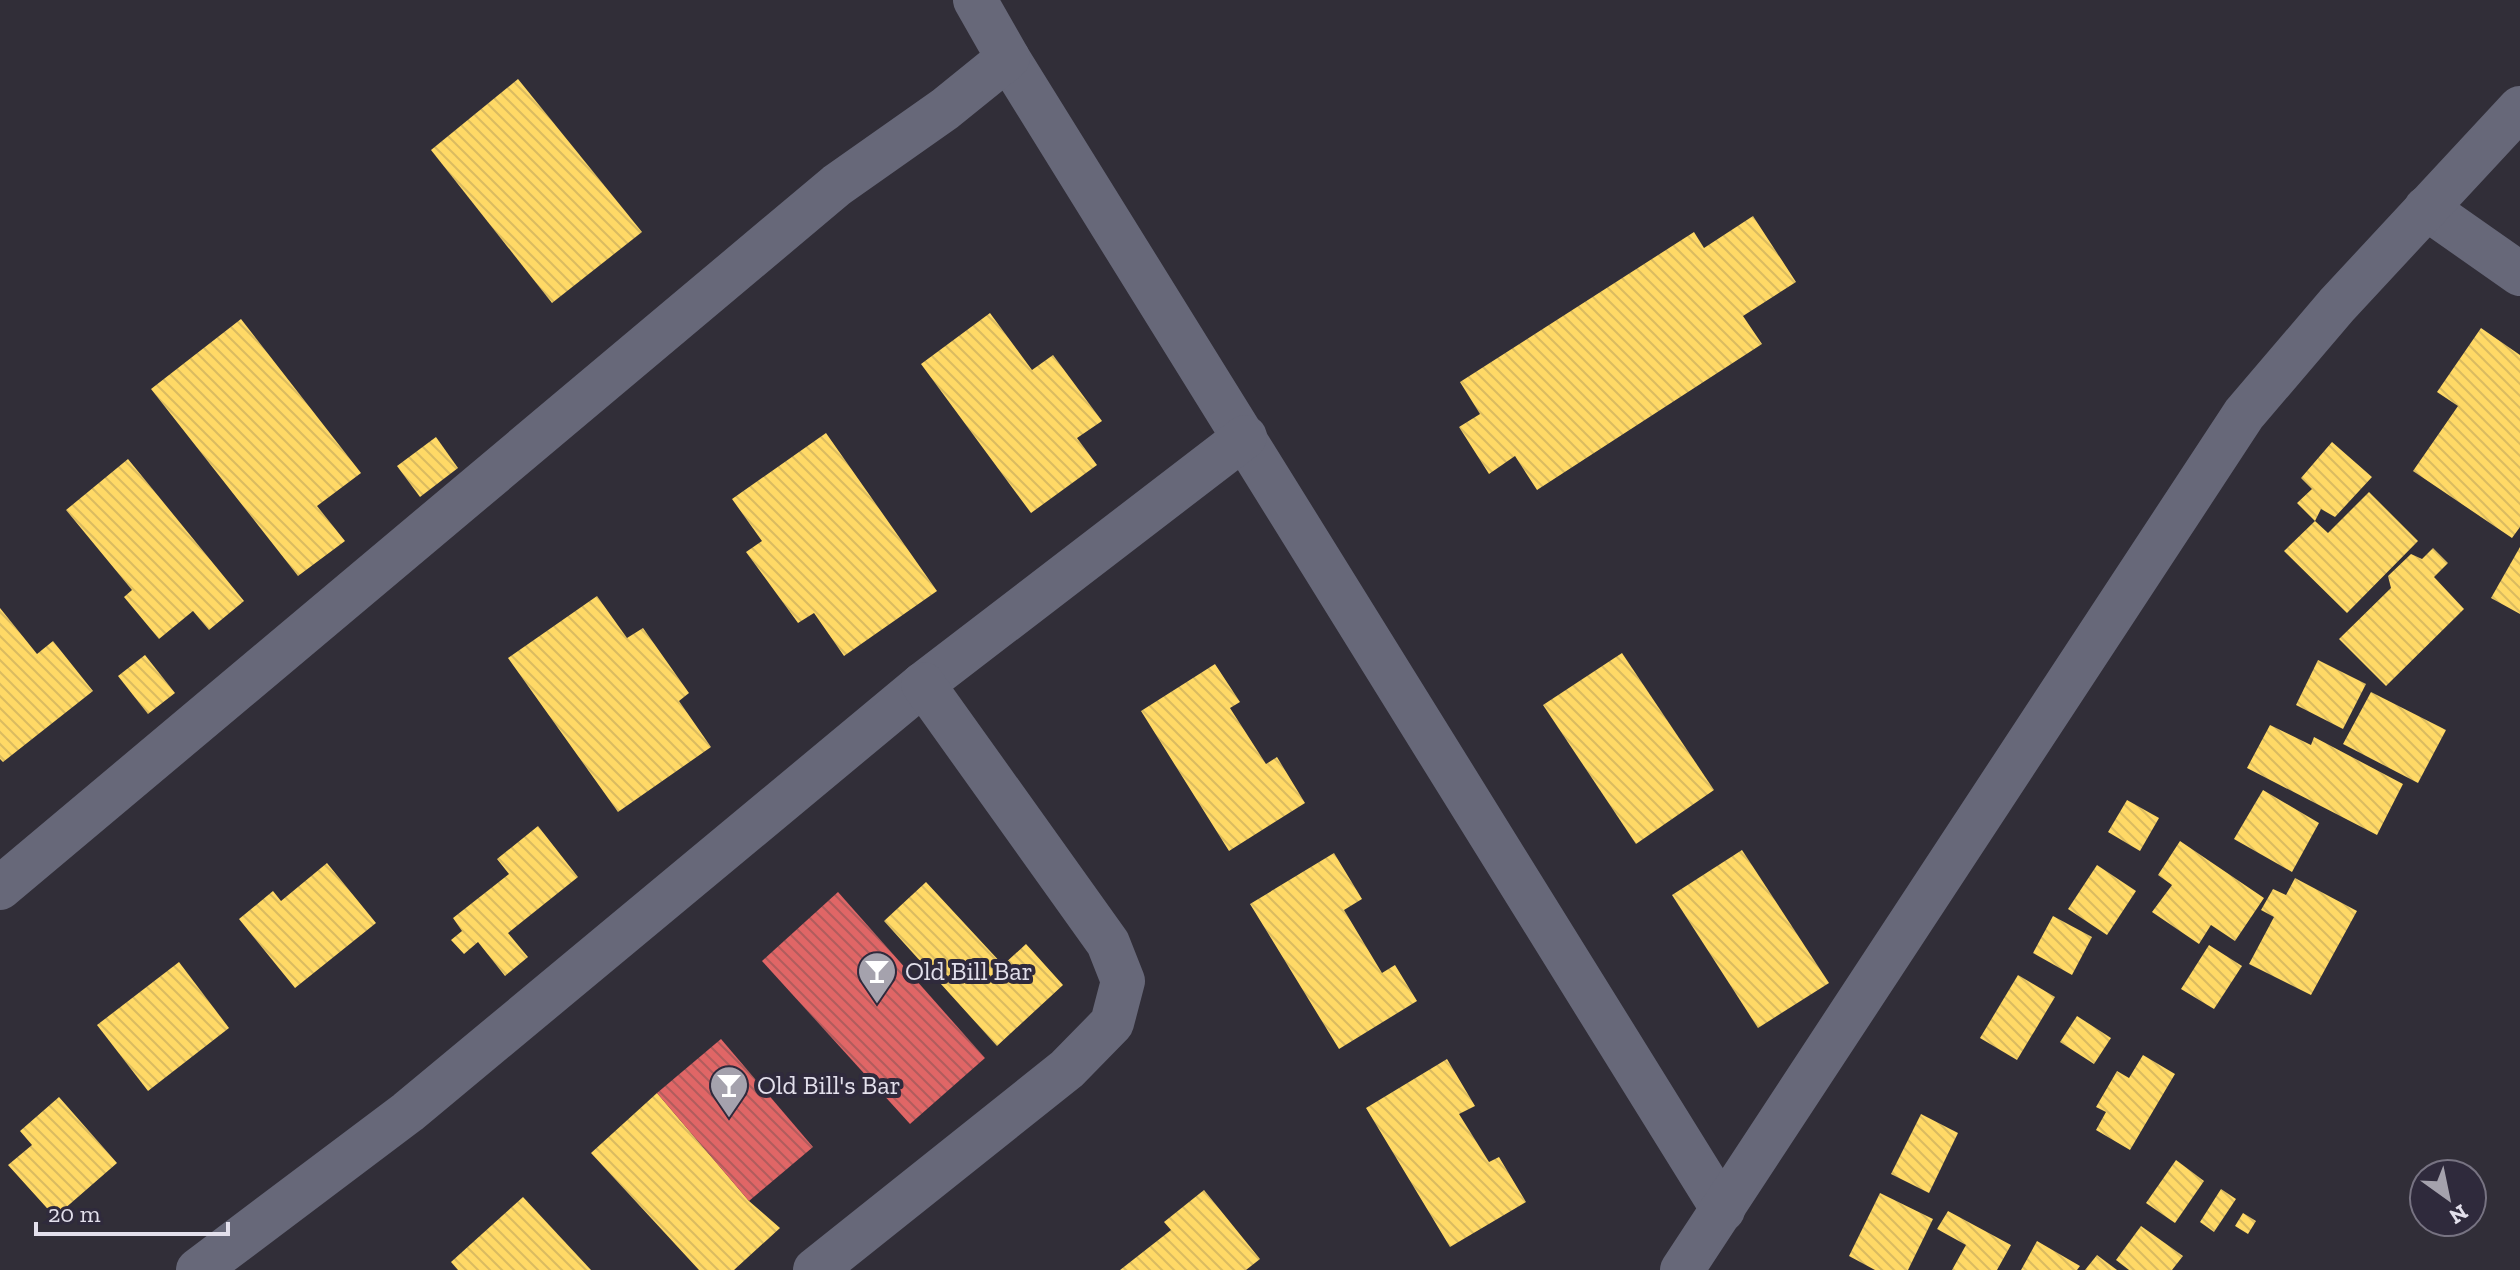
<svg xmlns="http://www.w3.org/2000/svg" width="2520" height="1270" viewBox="0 0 2520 1270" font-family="'Zilla Slab',serif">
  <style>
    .homes { fill: url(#homes-back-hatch) }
    .shops { fill: url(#shops-back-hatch) }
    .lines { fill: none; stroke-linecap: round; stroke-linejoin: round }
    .minor { stroke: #676879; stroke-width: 44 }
    .tertiary { stroke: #676879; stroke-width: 44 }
    .labels { text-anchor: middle; stroke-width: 8; stroke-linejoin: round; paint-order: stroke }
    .poi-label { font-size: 26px; fill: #e3e0ec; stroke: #2f2a3c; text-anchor: start }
  </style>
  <defs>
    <pattern id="homes-back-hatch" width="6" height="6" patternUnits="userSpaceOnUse" patternTransform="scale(2)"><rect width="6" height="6" fill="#ffd966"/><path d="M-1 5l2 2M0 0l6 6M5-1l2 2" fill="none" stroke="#dabb60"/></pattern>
    <pattern id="shops-back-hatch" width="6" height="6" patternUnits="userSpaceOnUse" patternTransform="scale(2)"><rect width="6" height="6" fill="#e06666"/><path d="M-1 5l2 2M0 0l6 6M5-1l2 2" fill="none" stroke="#b15c5d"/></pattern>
  </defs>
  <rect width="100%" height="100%" fill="#312e38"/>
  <g class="homes">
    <polygon points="518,79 642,232 552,303 431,150"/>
    <polygon points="1753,216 1796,282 1743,316 1762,344 1537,490 1515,456 1489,474 1459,427 1480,414 1460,382 1694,232 1704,248"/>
    <polygon points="990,313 1032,370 1053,355 1102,421 1077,438 1097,465 1031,513 921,364"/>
    <polygon points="241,319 361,473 317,506 345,541 298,576 151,389"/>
    <polygon points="2481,328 2520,355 2520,527 2512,538 2413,471 2458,406 2437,392"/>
    <polygon points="826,433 937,591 844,656 814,613 798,623 746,552 762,541 732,499"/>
    <polygon points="436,437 458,468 420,497 397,466"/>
    <polygon points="2332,442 2372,477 2335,517 2321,509 2315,521 2297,503 2312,489 2301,478"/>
    <polygon points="128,459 244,601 209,630 193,611 159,639 124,597 132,590 66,510"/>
    <polygon points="2369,492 2418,541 2347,613 2284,551 2315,521 2328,533"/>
    <polygon points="2520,547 2520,614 2491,598"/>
    <polygon points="2433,548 2448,563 2434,577 2464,609 2386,686 2339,639 2391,588 2388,576 2411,554 2422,559"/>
    <polygon points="597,596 627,638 643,628 689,693 679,701 711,747 618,812 508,658"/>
    <polygon points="0,608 37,654 53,641 93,691 3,762 0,759"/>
    <polygon points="1622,653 1714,790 1636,844 1543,705"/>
    <polygon points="145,655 175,693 148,714 118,676"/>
    <polygon points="2318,660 2366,684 2343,729 2296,705"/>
    <polygon points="1215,664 1240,702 1230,708 1266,764 1277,757 1305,803 1229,851 1141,711"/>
    <polygon points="2371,692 2446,730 2418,783 2343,744"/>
    <polygon points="2270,725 2311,745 2314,737 2403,784 2377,835 2247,768"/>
    <polygon points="2263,790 2319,823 2292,872 2234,839"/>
    <polygon points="2127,800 2159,818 2140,851 2108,832"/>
    <polygon points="538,826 578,877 508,933 528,957 505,976 478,942 464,954 451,940 462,931 453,918 509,874 497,859"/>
    <polygon points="2180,841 2264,898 2235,941 2211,925 2199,944 2152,912 2172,885 2158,875"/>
    <polygon points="1742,850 1829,983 1758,1028 1672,895"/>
    <polygon points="1334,853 1362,899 1344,910 1382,973 1395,965 1417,1001 1339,1049 1250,904"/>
    <polygon points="327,863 376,923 295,988 239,919 273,891 281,901"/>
    <polygon points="2097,865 2136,891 2107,935 2068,909"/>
    <polygon points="2295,878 2357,911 2311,995 2249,964 2274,917 2261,910 2273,889 2286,895"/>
    <polygon points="926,882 1003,965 1026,944 1063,985 997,1046 884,921"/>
    <polygon points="2053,916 2092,937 2072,975 2033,953"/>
    <polygon points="2209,945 2242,966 2214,1009 2181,989"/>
    <polygon points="179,962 229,1028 148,1091 97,1025"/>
    <polygon points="2018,975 2055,997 2017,1060 1980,1038"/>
    <polygon points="2077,1016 2111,1038 2094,1064 2060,1042"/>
    <polygon points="2143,1055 2175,1074 2130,1150 2096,1130 2106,1112 2096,1107 2117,1071 2129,1078"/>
    <polygon points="1447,1059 1475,1106 1459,1114 1489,1162 1499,1157 1526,1202 1450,1247 1366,1108"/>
    <polygon points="657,1093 749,1201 780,1228 734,1270 699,1270 591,1153"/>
    <polygon points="59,1097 117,1163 55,1217 8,1165 32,1145 20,1131"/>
    <polygon points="1921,1114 1958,1133 1929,1193 1891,1174"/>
    <polygon points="2176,1160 2204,1181 2175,1223 2146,1203"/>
    <polygon points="2221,1189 2236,1199 2214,1232 2200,1222"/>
    <polygon points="1204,1190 1260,1259 1246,1270 1120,1270 1171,1230 1164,1222"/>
    <polygon points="1880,1193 1933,1219 1908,1270 1875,1270 1849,1256"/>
    <polygon points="523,1197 591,1270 458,1270 451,1262"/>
    <polygon points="1948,1211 2011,1245 1997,1270 1952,1270 1966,1245 1937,1229"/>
    <polygon points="2243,1213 2256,1221 2248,1234 2235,1226"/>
    <polygon points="2141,1226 2183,1256 2172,1270 2129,1270 2116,1260"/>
    <polygon points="2037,1241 2080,1266 2077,1270 2021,1270"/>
    <polygon points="2097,1255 2117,1270 2085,1270"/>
  </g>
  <g class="shops">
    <polygon points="838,892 985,1058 910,1124 762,961"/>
    <polygon points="721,1039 813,1147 749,1201 657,1093"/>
  </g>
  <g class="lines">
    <g class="minor">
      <polyline points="1008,58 1723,1210"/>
      <polyline points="2426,208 2520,274"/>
      <polyline points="0,888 837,185 945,109 1008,58 975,0"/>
      <polyline points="198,1270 408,1112 923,684 1245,437"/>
      <polyline points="815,1270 1067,1069 1112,1023 1123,981 1108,943 923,684"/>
    </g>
    <polyline class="tertiary" points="1682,1270 2244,414 2337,305 2520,108"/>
  </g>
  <defs>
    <symbol id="bar-pin" viewBox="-11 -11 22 30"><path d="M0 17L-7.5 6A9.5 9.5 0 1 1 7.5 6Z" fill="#a5a2ad" stroke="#2f2a3c"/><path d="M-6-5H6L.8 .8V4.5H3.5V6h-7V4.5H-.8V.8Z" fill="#fff"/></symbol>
  </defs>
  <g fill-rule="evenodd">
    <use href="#bar-pin" x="855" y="949" width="44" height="60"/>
    <use href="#bar-pin" x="707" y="1063" width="44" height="60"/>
  </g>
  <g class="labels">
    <g class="poi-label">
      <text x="905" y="980">Old Bill Bar</text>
      <text x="757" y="1094">Old Bill's Bar</text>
    </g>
  </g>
  <g transform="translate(2448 1198) rotate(147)"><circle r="38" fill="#2f2a3c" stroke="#777382" stroke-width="2"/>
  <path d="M0-6L14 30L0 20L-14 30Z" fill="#a5a2ad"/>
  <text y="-12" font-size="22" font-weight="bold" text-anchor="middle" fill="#e3e0ec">N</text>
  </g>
  <path d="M36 1222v12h192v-12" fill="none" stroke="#e3e0ec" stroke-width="4"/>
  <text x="48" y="1222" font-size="24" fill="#e3e0ec" stroke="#2f2a3c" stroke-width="6" paint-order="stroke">20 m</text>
</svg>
